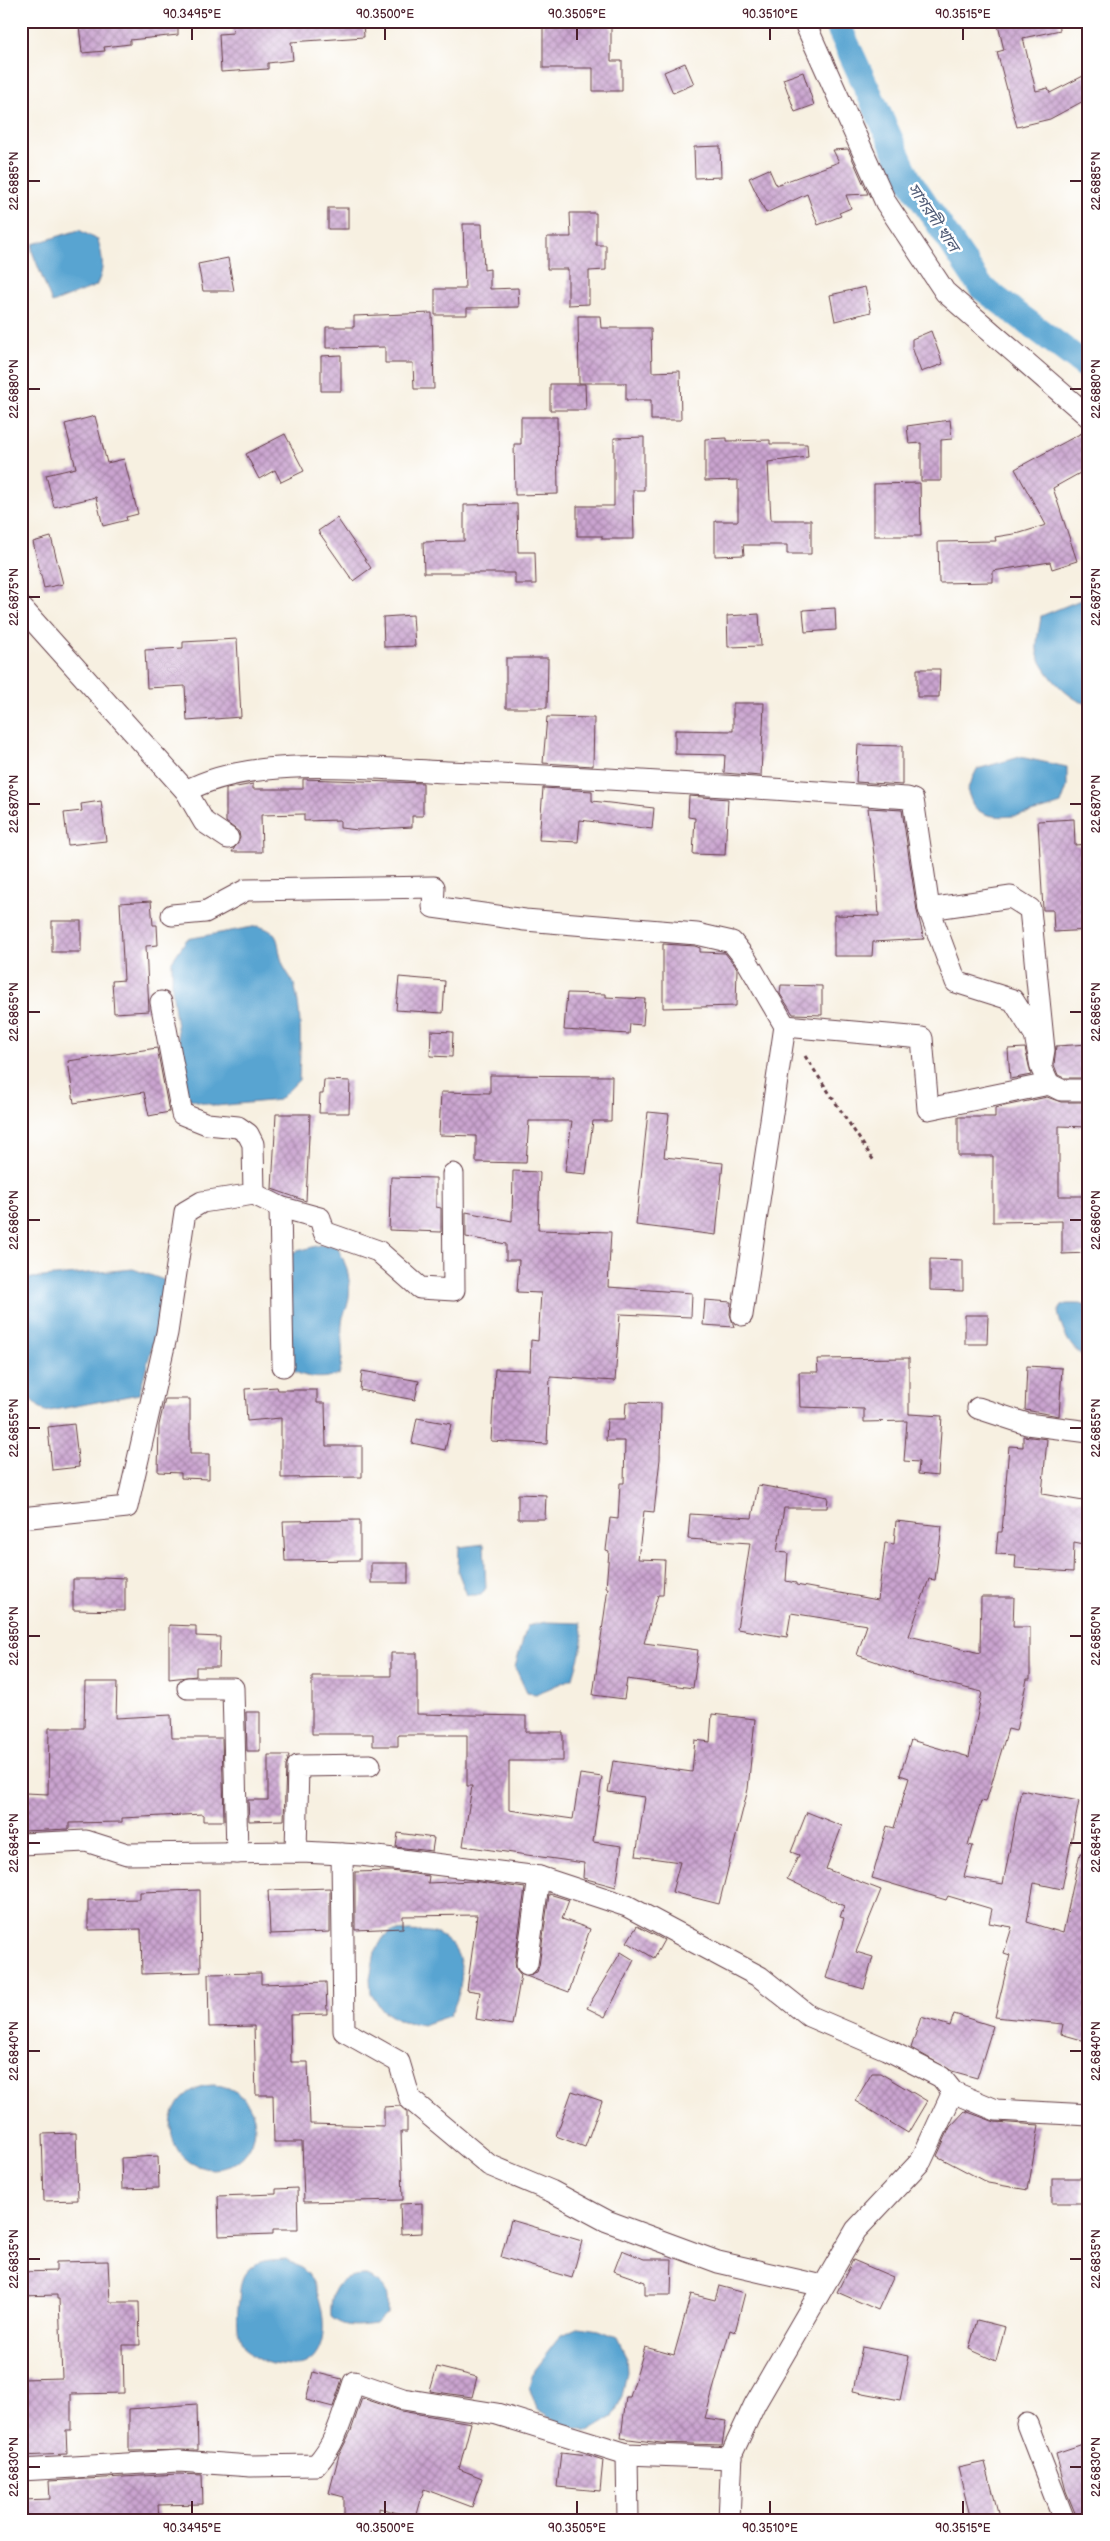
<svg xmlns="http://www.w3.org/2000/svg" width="1110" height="2541" viewBox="0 0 1110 2541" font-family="'Balsamiq Sans','Noto Sans Bengali',sans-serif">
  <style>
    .water { fill: #58a4d1; stroke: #51627e }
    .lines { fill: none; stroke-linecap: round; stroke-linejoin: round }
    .canal { stroke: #58a4d1; stroke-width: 26 }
    .building { fill: url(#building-cross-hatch) }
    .minor-casing { stroke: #643e46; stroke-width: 23 }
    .path { stroke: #643e46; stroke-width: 3; stroke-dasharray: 4 4; stroke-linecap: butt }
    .minor { stroke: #fff; stroke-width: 21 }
    .ticks { fill: none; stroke: #4a1f2b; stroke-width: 2 }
    .labels { text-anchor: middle; stroke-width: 5; stroke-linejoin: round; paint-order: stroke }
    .water-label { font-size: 16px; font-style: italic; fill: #505b76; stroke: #fff }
    .neatline { fill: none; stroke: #4a1f2b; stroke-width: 2 }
    .ticks-label { font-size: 12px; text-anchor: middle; fill: #4a1f2b }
  </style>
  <defs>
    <pattern id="building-cross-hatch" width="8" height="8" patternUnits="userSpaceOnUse" patternTransform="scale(1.25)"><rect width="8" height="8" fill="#caa4d0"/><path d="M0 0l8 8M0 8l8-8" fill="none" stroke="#a685a9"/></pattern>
  </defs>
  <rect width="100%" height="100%" fill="#fff"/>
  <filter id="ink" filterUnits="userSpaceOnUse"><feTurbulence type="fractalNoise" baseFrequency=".02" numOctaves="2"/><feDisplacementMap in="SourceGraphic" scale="10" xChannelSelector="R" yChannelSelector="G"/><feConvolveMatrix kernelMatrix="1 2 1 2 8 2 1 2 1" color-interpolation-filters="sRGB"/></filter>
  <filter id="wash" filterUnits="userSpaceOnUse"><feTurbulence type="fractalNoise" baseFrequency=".0096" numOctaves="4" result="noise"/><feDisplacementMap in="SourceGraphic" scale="20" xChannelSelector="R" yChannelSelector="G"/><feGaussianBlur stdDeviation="1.12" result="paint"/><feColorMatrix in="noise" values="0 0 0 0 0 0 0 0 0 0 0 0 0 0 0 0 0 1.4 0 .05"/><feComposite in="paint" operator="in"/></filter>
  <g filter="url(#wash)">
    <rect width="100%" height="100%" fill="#f7f0e1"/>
    <g class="water">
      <path d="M79 230 98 240C103 258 105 269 96 286L52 303 32 251 33 244Z"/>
      <path d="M1083 599 1089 600V704C1070 703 1040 669 1037 651 1036 640 1040 627 1041 616Z"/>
      <path d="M1020 757 1067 767V787L1061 804C1040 811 989 828 973 805 971 801 969 795 967 790L977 769Z"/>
      <path d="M258 926C284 933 275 944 283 964 285 971 291 977 294 984 303 1015 300 1049 299 1080L279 1100 216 1106 186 1098 172 989V961L187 939Z"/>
      <path d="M324 1244 337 1247C348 1266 353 1285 347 1307 346 1310 344 1314 343 1317 339 1337 346 1353 339 1375 323 1379 310 1379 295 1372L291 1358 290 1253Z"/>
      <polygon points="133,1269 164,1280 155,1336 139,1394 44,1412 21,1390 21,1279"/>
      <path d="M1067 1304H1081L1089 1307V1360C1070 1350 1062 1332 1058 1312L1062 1306Z"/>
      <polygon points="484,1544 486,1588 481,1595 467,1595 458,1572 459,1547"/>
      <path d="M546 1622 580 1623C586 1642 578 1659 573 1678L536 1694 527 1693 515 1667 527 1626Z"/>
      <path d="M410 1931C418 1932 430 1931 437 1934 470 1949 465 1990 449 2016L422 2025 398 2020 382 2010 371 1993 370 1978 375 1952 383 1938 392 1932Z"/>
      <circle cx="213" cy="2127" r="42"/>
      <path d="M286 2259C292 2263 303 2268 308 2274 323 2295 334 2349 306 2364 299 2367 287 2366 280 2365 240 2361 234 2335 239 2300 240 2290 240 2278 247 2271 257 2259 272 2260 286 2259Z"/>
      <path d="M366 2276C387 2285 388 2291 387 2313L376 2324C359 2326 345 2329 331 2317 330 2289 337 2276 366 2276Z"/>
      <polygon points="579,2327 599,2330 617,2337 626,2356 627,2372 622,2396 613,2417 588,2432 561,2424 537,2409 529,2387 534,2370 561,2335"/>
    </g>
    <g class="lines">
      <polyline class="canal" points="836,21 908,178 981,287 1089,368"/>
    </g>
    <g id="blocks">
      <g class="building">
        <polygon points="110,21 178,21 178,35 130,40 130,44 104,47 105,51 82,53 79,25"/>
        <polygon points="232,21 363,21 364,37 291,42 293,60 268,63 268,69 221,72 219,34 233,33"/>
        <polygon points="543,21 611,21 611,61 622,61 622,91 593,91 593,68 543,68"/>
        <polygon points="997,21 1059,21 1060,30 1023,38 1036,91 1048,88 1050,93 1089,73 1089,98 1050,119 1017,127 997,52 1004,50"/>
        <polygon points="685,63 694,84 673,93 664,72"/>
        <polygon points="803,72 814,105 795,112 783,79"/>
        <polygon points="720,146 721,177 695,178 694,147"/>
        <polygon points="848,149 868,194 846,195 851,208 839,213 841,216 818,225 807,194 766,213 749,178 769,169 776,185 839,162 833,150"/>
        <rect x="328" y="208" width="20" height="21"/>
        <polygon points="570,213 596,213 596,245 606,245 606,270 589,271 589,304 568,305 568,269 547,269 547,237 571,237"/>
        <polygon points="463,224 482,224 484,270 490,269 490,289 518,288 519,307 467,308 467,315 435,315 435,289 465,289"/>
        <polygon points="228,258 234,291 203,291 198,264"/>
        <polygon points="865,287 871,312 835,321 830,295"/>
        <polygon points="432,313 434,389 414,389 413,363 385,363 385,347 326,348 326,327 354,327 354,316"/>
        <polygon points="578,316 600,316 601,328 651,328 652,372 680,371 681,420 651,420 651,400 626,400 626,383 579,383"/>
        <polygon points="931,331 943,364 921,372 912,347 912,339"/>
        <polygon points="341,355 341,391 321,391 321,356"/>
        <polygon points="550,384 585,384 586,410 550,410"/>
        <polygon points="95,416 107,463 124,459 138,514 126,517 127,520 103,526 96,497 54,507 46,475 76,468 65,424"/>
        <polygon points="521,417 557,417 558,494 515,495 514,444 521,444"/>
        <polygon points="950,420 952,439 941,440 941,481 921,481 921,443 909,444 907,426"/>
        <polygon points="1089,429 1089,468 1053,488 1077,561 1052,569 1050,562 993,571 993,582 939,583 938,542 996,541 995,537 1020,533 1046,525 1015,469"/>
        <polygon points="285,434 304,471 281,482 275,470 259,479 246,454"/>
        <polygon points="644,437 644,490 633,490 634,539 602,539 602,536 577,536 577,506 614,506 614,438"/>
        <polygon points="727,438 727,441 770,440 770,444 807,444 808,457 768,462 771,520 811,520 811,554 787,554 787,545 743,545 744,555 715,556 715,521 738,521 738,480 705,481 705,439"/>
        <polygon points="920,483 921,536 874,536 874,484"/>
        <polygon points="517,504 518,552 535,552 536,584 515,584 515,573 424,573 423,542 464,541 464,505"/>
        <polygon points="337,518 371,568 353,581 318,531"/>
        <polygon points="51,537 63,584 44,588 33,542"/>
        <polygon points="835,608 836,630 805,632 803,610"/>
        <polygon points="759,614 761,646 728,647 727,616"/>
        <polygon points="413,615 415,646 384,647 383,617"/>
        <polygon points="237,639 241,717 187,721 185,686 147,688 145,650 183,648 183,642"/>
        <polygon points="506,658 548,658 547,708 506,708"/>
        <polygon points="917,669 940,669 939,697 917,697"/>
        <polygon points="733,703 764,703 761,776 724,773 725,755 675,754 675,730 733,731"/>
        <polygon points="547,717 594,718 593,766 543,763"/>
        <polygon points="858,745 902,746 902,785 856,782"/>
        <polygon points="303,779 423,783 423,816 412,816 412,827 358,830 340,828 340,820 304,821 304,814 261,815 262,852 232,852 240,838 239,832 226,822 226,789 253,784 253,789 303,789"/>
        <polygon points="543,788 592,791 592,801 654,808 652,829 580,820 578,842 539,840"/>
        <polygon points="689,796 728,799 725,855 693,854 695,818 688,817"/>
        <polygon points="101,801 106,841 68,845 64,813 82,811 81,804"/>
        <polygon points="868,808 902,810 917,911 924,939 873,942 872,956 834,956 834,915 879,916 876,869"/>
        <polygon points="1074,819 1075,845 1089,844 1089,930 1054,932 1053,910 1043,910 1038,821"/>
        <polygon points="151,901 153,925 157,925 158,945 146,946 149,1011 114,1013 112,981 124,980 120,903"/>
        <rect x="52" y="921" width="29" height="31"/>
        <polygon points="663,944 695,946 700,948 700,952 725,953 737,968 736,1006 663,1008"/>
        <polygon points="399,977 445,981 443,1013 396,1010"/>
        <polygon points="781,985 822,986 822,1015 793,1014 780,994"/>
        <polygon points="567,993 606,994 606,997 645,999 643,1025 630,1024 629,1034 564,1030"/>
        <polygon points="431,1031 453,1032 452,1057 430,1056"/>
        <polygon points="1089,1044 1089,1078 1064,1078 1058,1075 1054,1065 1056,1046"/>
        <polygon points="157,1048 169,1112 149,1116 144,1092 74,1103 68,1061"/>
        <polygon points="1025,1048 1031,1075 1010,1079 1008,1049"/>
        <polygon points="490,1075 612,1076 611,1121 593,1121 586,1174 565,1172 572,1121 529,1121 526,1163 476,1162 476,1136 439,1135 441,1092 490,1093"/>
        <polygon points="324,1080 350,1081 349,1113 319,1113 320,1094 323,1094"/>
        <polygon points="1047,1097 1061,1102 1089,1102 1089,1127 1059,1126 1059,1196 1089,1196 1089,1253 1062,1254 1062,1221 993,1222 993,1156 958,1156 958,1117 995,1117 995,1108"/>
        <polygon points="648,1112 669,1114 664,1157 723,1163 716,1235 636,1225"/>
        <polygon points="276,1114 310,1114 306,1201 272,1189"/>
        <polygon points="513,1171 540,1172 538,1230 611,1232 608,1287 692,1293 691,1317 620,1314 615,1381 550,1377 547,1444 491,1441 495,1369 530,1370 531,1340 538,1341 541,1293 517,1292 519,1260 506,1260 506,1244 466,1237 466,1212 512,1221"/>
        <polygon points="391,1177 436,1178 436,1207 441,1208 441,1232 389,1230"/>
        <polygon points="930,1259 963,1260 963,1291 930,1290"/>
        <polygon points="705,1300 731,1302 730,1314 734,1327 703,1325"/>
        <polygon points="965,1315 988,1315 987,1344 965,1344"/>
        <polygon points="909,1358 909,1414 942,1416 938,1476 918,1474 919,1462 904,1461 907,1421 864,1422 864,1409 800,1407 799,1372 818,1372 817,1359"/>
        <polygon points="1027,1366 1062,1368 1059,1416 1025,1410"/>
        <polygon points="362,1371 419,1381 415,1400 360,1390"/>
        <polygon points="277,1387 278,1390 317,1390 317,1403 325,1403 326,1446 362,1446 362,1477 281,1478 281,1418 247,1421 245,1389"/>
        <polygon points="165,1399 190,1399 190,1454 209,1454 209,1479 181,1478 181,1473 158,1472 159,1425"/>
        <polygon points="626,1402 661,1403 660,1459 654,1512 644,1511 638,1559 665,1560 663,1595 658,1595 644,1643 698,1650 693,1688 627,1679 624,1699 593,1695 608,1588 606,1588 609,1551 606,1550 610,1518 618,1519 620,1483 624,1483 625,1441 606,1441 607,1419 625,1419"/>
        <polygon points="417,1418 451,1424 445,1450 412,1443"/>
        <polygon points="74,1424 79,1467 52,1470 48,1427"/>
        <polygon points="1023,1436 1047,1439 1042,1494 1089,1502 1089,1545 1074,1542 1073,1572 1015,1568 1016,1555 996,1554 998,1532 1002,1532 1009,1446 1023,1447"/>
        <polygon points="758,1485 828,1497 827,1508 784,1508 777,1552 788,1553 786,1581 796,1583 796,1585 878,1600 885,1543 894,1544 896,1521 942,1526 935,1580 929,1579 909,1636 980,1653 981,1597 1014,1597 1013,1627 1030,1627 1030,1679 1027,1679 1016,1731 1008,1729 986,1802 981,1801 968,1845 973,1846 964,1877 1003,1884 1021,1790 1079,1801 1062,1889 1034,1883 1027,1922 1063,1933 1080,1853 1089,1854 1089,2042 1061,2034 1063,2024 995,2017 1010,1955 1004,1953 1012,1927 989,1923 992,1909 948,1896 946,1900 872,1878 887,1826 894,1828 909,1778 900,1775 911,1740 969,1757 982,1692 911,1675 912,1674 857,1655 867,1625 791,1613 787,1637 737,1629 750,1543 688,1539 690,1514 752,1518"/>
        <polygon points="518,1494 546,1495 545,1519 518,1519"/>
        <polygon points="360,1520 360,1560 285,1561 283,1521"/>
        <rect x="371" y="1563" width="37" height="20"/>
        <polygon points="103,1577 125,1578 125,1611 73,1610 73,1579 103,1579"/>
        <polygon points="169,1625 196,1626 196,1636 220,1637 219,1667 196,1667 196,1676 169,1679"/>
        <polygon points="391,1653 417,1653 417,1714 526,1716 526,1732 563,1732 563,1761 509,1761 509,1810 573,1819 580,1774 602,1777 593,1842 622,1846 616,1887 583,1878 584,1863 463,1846 472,1786 467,1786 467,1735 398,1735 398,1746 373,1746 373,1734 312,1734 312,1676 391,1676"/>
        <polygon points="85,1682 117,1682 116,1718 171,1715 172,1738 222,1738 224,1821 203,1821 203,1814 122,1818 122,1822 69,1823 69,1829 24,1831 25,1793 48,1794 49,1728 84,1728"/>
        <polygon points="246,1712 260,1712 260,1751 247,1751"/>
        <polygon points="712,1714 755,1719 748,1789 719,1904 672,1892 680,1862 636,1856 645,1797 608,1792 613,1761 692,1772 695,1740 710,1742"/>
        <polygon points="268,1755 289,1755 286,1766 284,1820 249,1821 248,1800 268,1800"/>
        <polygon points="807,1812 842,1826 826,1869 881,1890 856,1952 873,1957 864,1989 826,1978 844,1918 840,1917 844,1906 787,1879 799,1855 791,1852"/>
        <polygon points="398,1833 434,1838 432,1851 396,1847"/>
        <polygon points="391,1871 429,1876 428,1883 472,1881 525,1888 515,1962 516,1969 521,1975 512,2025 476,2019 480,1992 467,1990 477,1915 403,1916 403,1928 355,1930 355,1872"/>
        <polygon points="330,1888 330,1932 270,1934 268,1890"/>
        <polygon points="200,1890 201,1972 142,1974 141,1929 88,1930 88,1900 140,1899 140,1892"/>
        <polygon points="549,1894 569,1900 562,1919 590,1929 569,1992 526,1976 537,1972 539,1966"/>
        <polygon points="637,1926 664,1940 654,1958 627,1942"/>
        <polygon points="621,1952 634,1960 605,2017 587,2008"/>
        <polygon points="261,1973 261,1984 326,1982 327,2014 290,2015 291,2062 308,2062 310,2124 384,2126 384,2107 400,2106 407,2112 407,2132 401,2132 403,2200 304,2202 302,2142 274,2142 273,2095 256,2095 254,2026 209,2027 208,1974"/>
        <polygon points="954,2014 993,2026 977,2078 952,2071 911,2048 921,2017 950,2026"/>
        <polygon points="872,2073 880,2073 927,2101 908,2133 855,2101"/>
        <polygon points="572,2091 602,2101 585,2147 556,2136"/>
        <polygon points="965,2111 995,2122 1039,2125 1028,2190 988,2183 937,2156 950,2127"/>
        <polygon points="76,2133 78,2200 44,2201 42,2134"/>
        <polygon points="158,2156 159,2188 122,2189 121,2158"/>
        <rect x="1052" y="2178" width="30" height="25"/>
        <polygon points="297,2188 298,2229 273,2229 273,2234 219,2236 218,2196 276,2194 276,2189"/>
        <polygon points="422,2203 422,2233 401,2234 400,2204"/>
        <polygon points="511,2220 582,2241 572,2278 501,2257"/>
        <polygon points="622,2250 644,2259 672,2259 671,2295 645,2295 645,2282 614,2271"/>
        <polygon points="853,2260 893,2277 878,2310 837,2292"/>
        <polygon points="108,2261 110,2302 139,2302 140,2345 123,2345 124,2393 71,2394 71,2430 66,2430 67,2454 21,2456 21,2379 62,2378 59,2299 57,2299 57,2295 21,2296 21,2272 56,2271 56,2262"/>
        <polygon points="719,2286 745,2293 735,2332 730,2330 705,2418 726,2421 722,2445 661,2443 621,2438 626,2397 630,2397 645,2347 674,2355 691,2294 715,2300"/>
        <polygon points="977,2320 1005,2327 996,2361 969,2349"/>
        <polygon points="862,2347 909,2356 900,2400 853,2391"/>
        <polygon points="437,2367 477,2377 472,2397 430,2391"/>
        <polygon points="313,2372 342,2379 333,2407 306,2400"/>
        <polygon points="362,2398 401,2411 471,2423 459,2469 482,2478 472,2507 424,2489 416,2518 379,2508 379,2520 344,2520 344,2497 329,2493 339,2455 351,2431"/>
        <polygon points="197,2404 198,2450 129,2451 129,2409"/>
        <polygon points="1089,2442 1089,2520 1078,2520 1066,2491 1056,2453"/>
        <polygon points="561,2452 588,2455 603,2460 600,2491 557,2487"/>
        <polygon points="985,2462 1000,2520 971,2520 958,2468"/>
        <polygon points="179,2474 202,2475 203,2504 158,2505 159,2520 21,2520 21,2500 50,2499 49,2481"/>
      </g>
    </g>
  </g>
  <g filter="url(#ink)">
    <use href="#blocks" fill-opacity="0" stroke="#643e46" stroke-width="1"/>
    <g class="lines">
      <defs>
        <g id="minor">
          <polyline points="804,21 886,203 945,292 1089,417"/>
          <polyline points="21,607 186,791 204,822 228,838"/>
          <path d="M186 791C255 754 369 769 447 772 600 777 754 788 907 798L913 800 914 806 929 909"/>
          <polyline points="172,915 205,912 246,890 434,887 433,907 525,920 697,934 732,942 747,961 785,1026"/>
          <polyline points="1041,1067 1044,1050 1030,909 1011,897 929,909 956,982 1013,1000 1035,1035 1041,1067 1049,1084"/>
          <polyline points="254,1194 280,1207 320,1218 324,1232 378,1251 420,1288 454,1290 453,1174"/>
          <polyline points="280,1207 283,1366"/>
          <polyline points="742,1315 785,1026 922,1038 928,1109 1049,1084 1061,1090 1089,1090"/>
          <polyline points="978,1408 1027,1424 1089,1432"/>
          <polyline points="21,1518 127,1507 167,1333 185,1212 202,1202 254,1194 253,1144 248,1134 238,1127 207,1124 182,1114 161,1002"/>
          <polyline points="188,1688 233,1688 237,1853"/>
          <polyline points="21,1844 86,1841 127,1854 302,1852 361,1855 539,1877 627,1906 760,1977 809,2016 886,2049 941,2077 953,2092 996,2110 1089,2115"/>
          <polyline points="296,1852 298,1766 370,1765"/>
          <polyline points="342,1854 344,2031 399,2062 410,2099 489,2165 551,2191 607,2221 718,2262 823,2286"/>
          <polyline points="527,1964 539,1877"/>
          <polyline points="1027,2424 1064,2520"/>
          <polyline points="627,2454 628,2520"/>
          <path d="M21 2470 179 2461 251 2466 316 2465C337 2443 344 2411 354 2382L403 2399 497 2414 627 2454 732 2458"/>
          <polyline points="729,2520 732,2453 755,2404 856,2230 921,2161 953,2092"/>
        </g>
      </defs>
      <use href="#minor" class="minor-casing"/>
      <polyline class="path" points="805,1056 874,1161"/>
      <use href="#minor" class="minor"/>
    </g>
  </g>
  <path class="ticks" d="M192 28V40M385 28V40M577 28V40M770 28V40M963 28V40M28 181H40M1070 181H1082M28 389H40M1070 389H1082M28 597H40M1070 597H1082M28 804H40M1070 804H1082M28 1012H40M1070 1012H1082M28 1220H40M1070 1220H1082M28 1428H40M1070 1428H1082M28 1636H40M1070 1636H1082M28 1843H40M1070 1843H1082M28 2051H40M1070 2051H1082M28 2259H40M1070 2259H1082M28 2467H40M1070 2467H1082M192 2501V2514M385 2501V2514M577 2501V2514M770 2501V2514M963 2501V2514"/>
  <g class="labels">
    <g class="water-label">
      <text transform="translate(934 217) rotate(56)" y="6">সাগরদী খাল</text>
    </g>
  </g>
  <rect width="1110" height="2541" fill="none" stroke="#fff" stroke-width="55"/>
  <rect x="28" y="28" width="1054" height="2486" class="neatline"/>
  <g class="ticks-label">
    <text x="192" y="18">90.3495°E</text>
    <text x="385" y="18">90.3500°E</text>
    <text x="577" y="18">90.3505°E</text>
    <text x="770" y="18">90.3510°E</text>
    <text x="963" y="18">90.3515°E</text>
    <text transform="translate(14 181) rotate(-90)" y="4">22.6885°N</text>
    <text transform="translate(1096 181) rotate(-90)" y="4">22.6885°N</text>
    <text transform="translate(14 389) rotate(-90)" y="4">22.6880°N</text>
    <text transform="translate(1096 389) rotate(-90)" y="4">22.6880°N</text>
    <text transform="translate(14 597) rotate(-90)" y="4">22.6875°N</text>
    <text transform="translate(1096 597) rotate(-90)" y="4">22.6875°N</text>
    <text transform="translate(14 804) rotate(-90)" y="4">22.6870°N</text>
    <text transform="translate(1096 804) rotate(-90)" y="4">22.6870°N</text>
    <text transform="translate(14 1012) rotate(-90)" y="4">22.6865°N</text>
    <text transform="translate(1096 1012) rotate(-90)" y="4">22.6865°N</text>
    <text transform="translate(14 1220) rotate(-90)" y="4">22.6860°N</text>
    <text transform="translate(1096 1220) rotate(-90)" y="4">22.6860°N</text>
    <text transform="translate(14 1428) rotate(-90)" y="4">22.6855°N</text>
    <text transform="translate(1096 1428) rotate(-90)" y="4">22.6855°N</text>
    <text transform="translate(14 1636) rotate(-90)" y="4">22.6850°N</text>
    <text transform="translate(1096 1636) rotate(-90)" y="4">22.6850°N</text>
    <text transform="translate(14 1843) rotate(-90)" y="4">22.6845°N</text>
    <text transform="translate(1096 1843) rotate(-90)" y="4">22.6845°N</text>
    <text transform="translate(14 2051) rotate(-90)" y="4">22.6840°N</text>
    <text transform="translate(1096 2051) rotate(-90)" y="4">22.6840°N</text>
    <text transform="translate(14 2259) rotate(-90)" y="4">22.6835°N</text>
    <text transform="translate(1096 2259) rotate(-90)" y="4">22.6835°N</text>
    <text transform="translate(14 2467) rotate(-90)" y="4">22.6830°N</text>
    <text transform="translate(1096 2467) rotate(-90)" y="4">22.6830°N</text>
    <text x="192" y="2532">90.3495°E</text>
    <text x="385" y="2532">90.3500°E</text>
    <text x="577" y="2532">90.3505°E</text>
    <text x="770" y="2532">90.3510°E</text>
    <text x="963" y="2532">90.3515°E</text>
  </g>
</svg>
